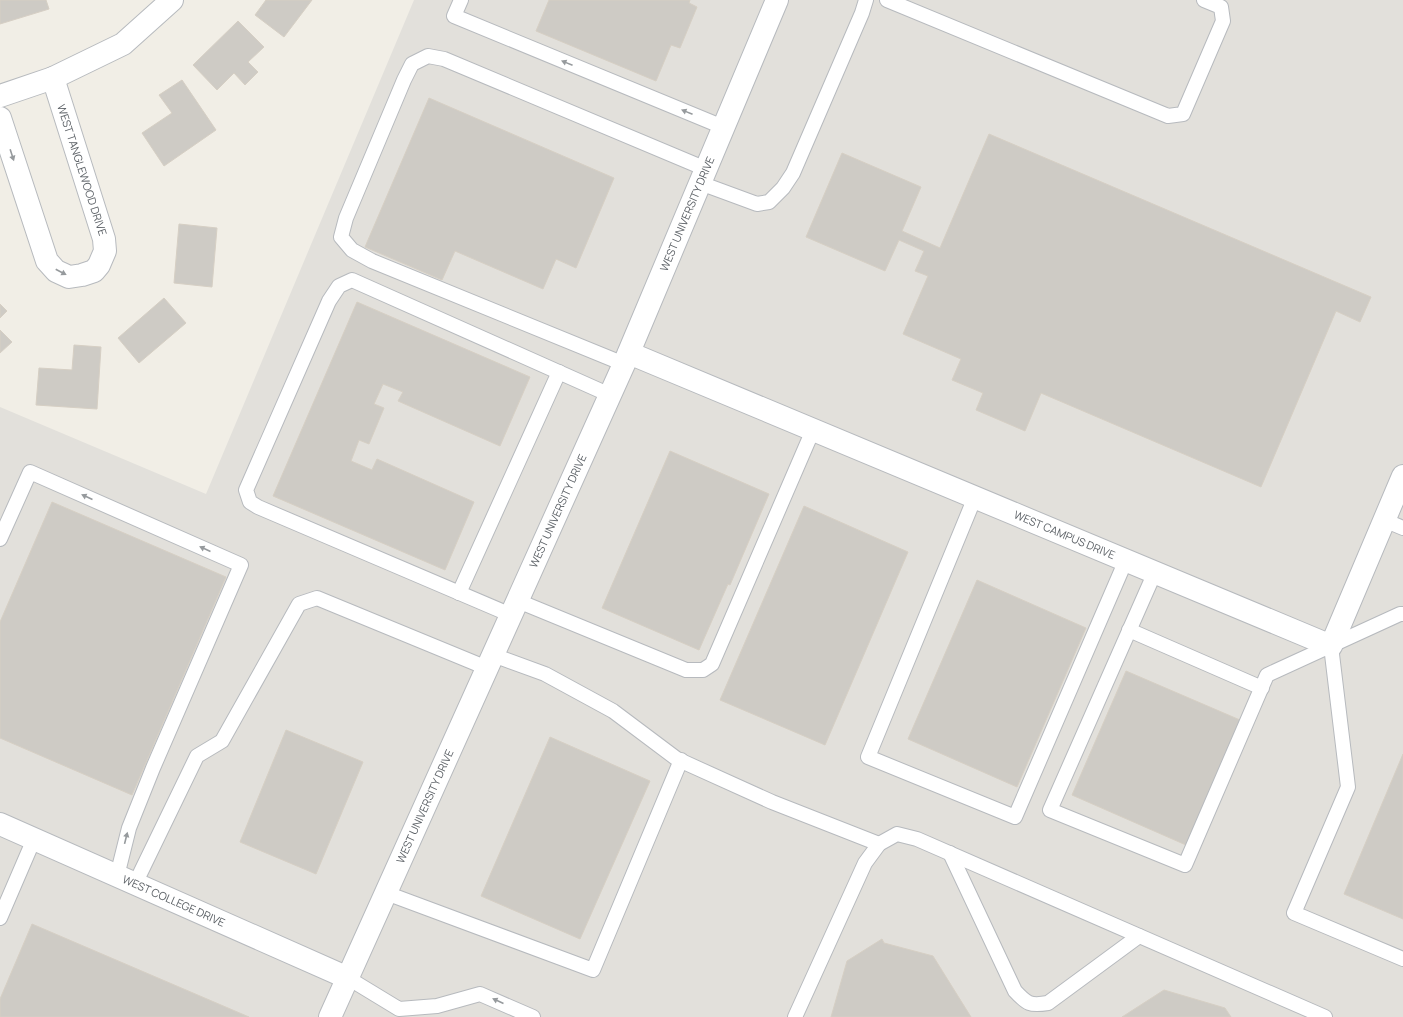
<svg xmlns="http://www.w3.org/2000/svg" width="1403" height="1017" viewBox="0 0 1403 1017" font-family="Manrope,sans-serif">
  <style>
    .industrial { fill: #e2e0db }
    .building { fill: #cecbc5; stroke: #d6cfc4 }
    .lines { fill: none; stroke-linecap: round; stroke-linejoin: round }
    .lane-casing { stroke: #b7babe; stroke-width: 16 }
    .street-casing { stroke: #b7babe; stroke-width: 24 }
    .lane { stroke: #fff; stroke-width: 14 }
    .street { stroke: #fff; stroke-width: 22 }
    .oneway { fill: #969a9d }
    .labels { text-anchor: middle; stroke-width: 3; stroke-linejoin: round; paint-order: stroke }
    .street-label { font-size: 11px; fill: #5e6368; stroke: #fff }
  </style>
  <rect width="100%" height="100%" fill="#f1eee6"/>
  <polygon class="industrial" points="414,0 1403,0 1403,1017 0,1017 0,407 206,494"/>
  <g class="building">
    <polygon points="0,0 46,0 49,9 0,24"/>
    <polygon points="266,0 312,0 284,37 255,15"/>
    <polygon points="549,0 690,0 689,3 697,7 680,48 671,45 656,81 536,31"/>
    <polygon points="238,21 264,47 248,62 258,72 245,85 234,73 217,90 193,65"/>
    <polygon points="182,80 216,130 164,166 142,133 172,113 159,95"/>
    <polygon points="429,98 614,178 576,268 556,259 543,289 455,251 442,280 365,247"/>
    <polygon points="989,134 1371,297 1360,322 1336,311 1261,487 1041,393 1025,431 976,410 983,393 952,380 961,359 903,334 928,276 915,271 924,251 899,240 885,271 806,237 842,153 921,187 902,231 940,248"/>
    <polygon points="179,224 217,228 212,287 174,283"/>
    <polygon points="164,298 186,323 139,363 118,338"/>
    <polygon points="357,302 530,377 500,446 398,401 403,392 383,384 374,404 384,408 369,444 359,440 351,461 372,470 377,459 474,502 445,570 273,496"/>
    <polygon points="0,304 7,311 0,318"/>
    <polygon points="0,330 12,342 0,353"/>
    <polygon points="74,345 101,347 97,409 36,405 39,368 72,370"/>
    <polygon points="670,451 769,494 730,585 728,584 699,650 602,608"/>
    <polygon points="52,502 226,577 132,795 0,738 0,622"/>
    <polygon points="804,506 908,552 825,745 720,700"/>
    <polygon points="977,580 1086,628 1017,787 908,739"/>
    <polygon points="1126,671 1240,720 1186,845 1072,795"/>
    <polygon points="286,730 363,762 316,874 240,842"/>
    <polygon points="550,737 650,781 580,939 481,896"/>
    <polygon points="1403,754 1403,919 1344,894"/>
    <polygon points="32,924 249,1017 0,1017 0,999"/>
    <polygon points="882,939 884,943 933,956 971,1017 831,1017 847,961"/>
    <polygon points="1164,990 1225,1008 1231,1017 1122,1017"/>
  </g>
  <g class="lines">
    <defs>
      <g id="lane">
        <polyline points="461,0 454,16 723,127"/>
        <polyline points="887,0 1168,116 1183,114 1223,21 1221,7 1204,0"/>
        <polyline points="700,183 757,204 769,202 783,188 793,173 862,13 866,0"/>
        <polyline points="624,364 372,261 352,250 341,237 346,218 404,80 412,64 428,56 444,59 706,169"/>
        <polyline points="975,497 868,757 1015,817 1126,560"/>
        <polyline points="1384,520 1403,528"/>
        <polyline points="0,539 30,472 241,565 153,768 129,828 117,876"/>
        <polyline points="1155,572 1050,810 1185,865 1267,675 1400,614 1403,614"/>
        <polyline points="459,593 559,372"/>
        <polyline points="518,601 686,670 703,670 712,664 813,430"/>
        <polyline points="511,615 258,507 250,502 246,490 329,301 339,286 352,280 610,395"/>
        <polyline points="1129,630 1262,688"/>
        <polyline points="1331,646 1348,787 1294,913 1403,959"/>
        <polyline points="493,655 545,674 613,711 677,759 772,802 879,844"/>
        <path d="M950 853 1015 991C1027 1004 1030 1006 1048 1003L1139 936"/>
        <polyline points="135,884 197,756 222,741 299,604 317,598 487,668"/>
        <polyline points="386,893 593,970 681,760"/>
        <polyline points="0,918 34,839"/>
        <polyline points="348,978 399,1009 437,1006 480,994 533,1017"/>
        <polyline points="795,1017 865,863 879,844 897,834 917,839 1325,1017"/>
      </g>
      <g id="street">
        <polyline points="0,96 53,78 123,44 172,0"/>
        <polyline points="0,118 47,261 56,271 69,277 82,275 94,271 99,265 105,251 104,239 53,78"/>
        <path id="s1" d="M629 353 1331 646 1403 476"/>
        <path id="s2" d="M0 824 348 978"/>
        <path id="s3" d="M330 1017 624 364 777 0"/>
      </g>
    </defs>
    <use href="#lane" class="lane-casing"/>
    <use href="#street" class="street-casing"/>
    <use href="#lane" class="lane"/>
    <use href="#street" class="street"/>
  </g>
  <defs><path id="oneway-solid" d="M-6-.8H1V-3.2L6.5 0L1 3.2V.8H-6Z"/></defs>
  <g class="oneway">
    <use href="#oneway-solid" transform="translate(567 63) rotate(-158)"/>
    <use href="#oneway-solid" transform="translate(687 112) rotate(-158)"/>
    <use href="#oneway-solid" transform="translate(12 155) rotate(72)"/>
    <use href="#oneway-solid" transform="translate(61 272) rotate(28)"/>
    <use href="#oneway-solid" transform="translate(87 497) rotate(-156)"/>
    <use href="#oneway-solid" transform="translate(205 549) rotate(-156)"/>
    <use href="#oneway-solid" transform="translate(126 838) rotate(-76)"/>
    <use href="#oneway-solid" transform="translate(498 1001) rotate(-156)"/>
  </g>
  <g class="labels">
    <g class="street-label">
      <text transform="translate(82 170) rotate(72)" y="4">WEST TANGLEWOOD DRIVE</text>
      <text dy="4" stroke="none"><textPath href="#s3" startOffset="879">WEST UNIVERSITY DRIVE</textPath></text>
      <text dy="4" stroke="none"><textPath href="#s3" startOffset="555">WEST UNIVERSITY DRIVE</textPath></text>
      <text dy="4" stroke="none"><textPath href="#s1" startOffset="472">WEST CAMPUS DRIVE</textPath></text>
      <text dy="4" stroke="none"><textPath href="#s3" startOffset="231">WEST UNIVERSITY DRIVE</textPath></text>
      <text dy="4" stroke="none"><textPath href="#s2" startOffset="190">WEST COLLEGE DRIVE</textPath></text>
    </g>
  </g>
</svg>
